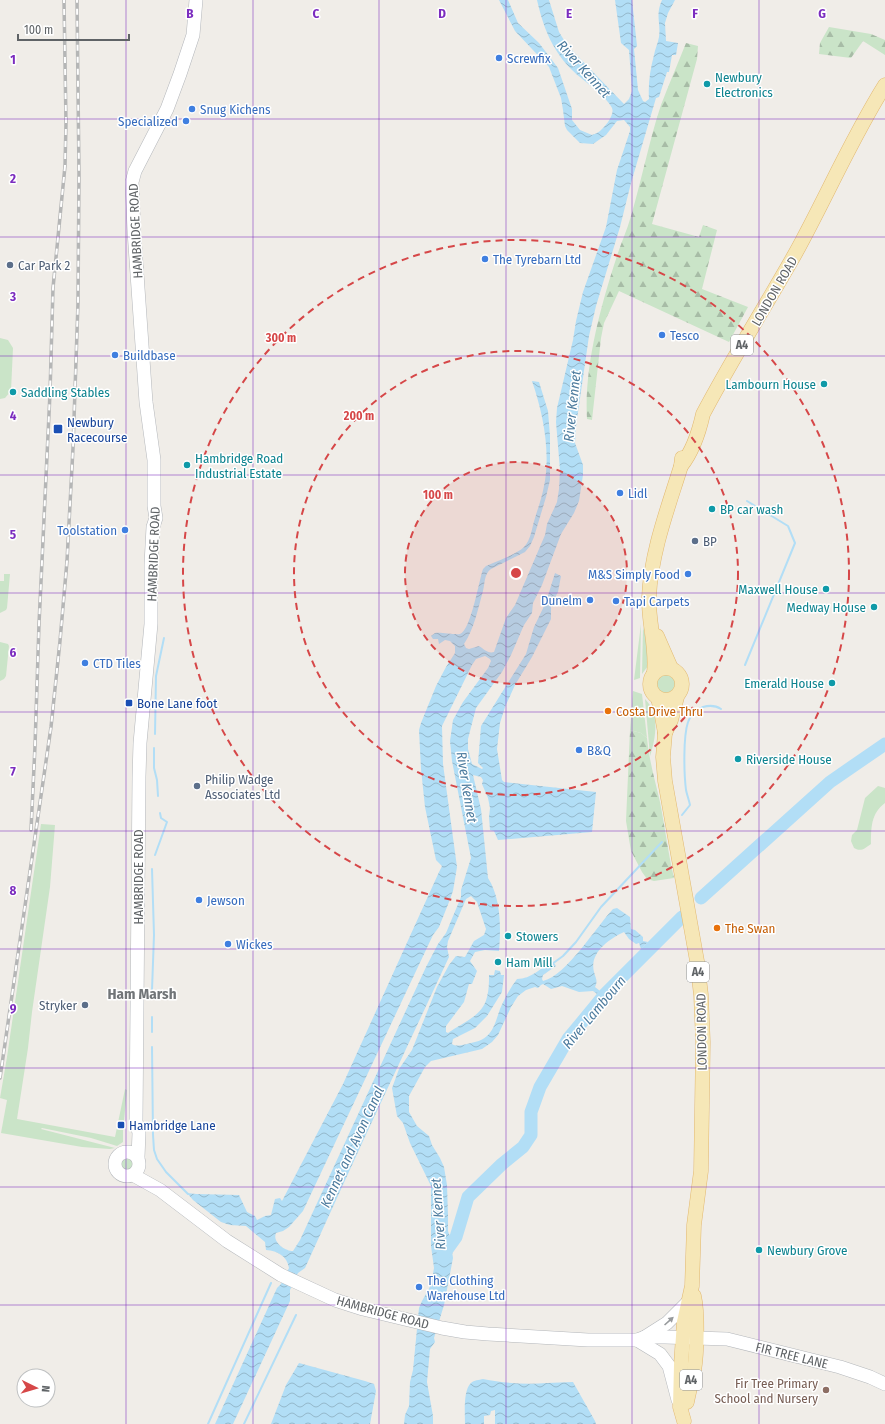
<svg xmlns="http://www.w3.org/2000/svg" width="885" height="1424" viewBox="0 0 885 1424" font-family="'Fira Sans Condensed',sans-serif">
  <style>
    .green { fill: #cae4c8 }
    .forest { fill: url(#forest-firs) }
    .water { fill: url(#water-waves); fill-rule: evenodd }
    .lines { fill: none; stroke-linecap: round; stroke-linejoin: round }
    .stream { stroke: #b2def6; stroke-width: 2 }
    .river { stroke: #b2def6; stroke-width: 13 }
    .secondary-casing { stroke: #b4b7bb; stroke-width: 14 }
    .primary-casing { stroke: #e2b86f; stroke-width: 15 }
    .secondary { stroke: #fff; stroke-width: 13 }
    .primary { stroke: #f6e7b7; stroke-width: 14 }
    .rail-casing { stroke: #b5b6b6; stroke-width: 3.5 }
    .rail { stroke: #fff; stroke-width: 2; stroke-dasharray: 6; stroke-linecap: butt }
    .oneway { fill: #979a9c }
    .grid { fill: none; stroke: #7b2cbf; stroke-width: 1; stroke-opacity: 0.55 }
    .ring { fill: none; stroke: #d64748; stroke-width: 2; stroke-dasharray: 7 5 }
    .shop-dot { fill: #3f7fe0; stroke: #fff; stroke-width: 1.5 }
    .culture-dot { fill: #0f9aa8; stroke: #fff; stroke-width: 1.5 }
    .service-dot { fill: #5c6f8a; stroke: #fff; stroke-width: 1.5 }
    .transit-dot { fill: #1a4fb4; stroke: #fff; stroke-width: 1.5 }
    .food-dot { fill: #e8710a; stroke: #fff; stroke-width: 1.5 }
    .education-dot { fill: #8d6e63; stroke: #fff; stroke-width: 1.5 }
    .labels { text-anchor: middle; stroke-width: 3; stroke-linejoin: round; paint-order: stroke }
    .shield { fill: #fff; stroke: #8f9294; stroke-width: 1 }
    .shield-label { font-size: 12px; font-weight: bold; fill: #5f6366 }
    .shop-label { font-size: 13px; fill: #366cbe; stroke: #fff; text-anchor: start }
    .culture-label { font-size: 13px; fill: #0d838f; stroke: #fff; text-anchor: start }
    .street-label { font-size: 13px; fill: #5f6366; stroke: #fff }
    .service-label { font-size: 13px; fill: #4e5e75; stroke: #fff; text-anchor: start }
    .transit-label { font-size: 13px; fill: #164399; stroke: #fff; text-anchor: start }
    .food-label { font-size: 13px; fill: #c56008; stroke: #fff; text-anchor: start }
    .education-label { font-size: 13px; fill: #785e54; stroke: #fff; text-anchor: end }
    .water-label { font-size: 14px; font-style: italic; fill: #4c7b9e; stroke: #fff }
    .quarter-label { font-size: 15px; font-weight: bold; fill: #717578; stroke: #fff }
    .grid-label { font-size: 13px; text-anchor: middle; font-weight: bold; fill: #7b2cbf; stroke: #fff; stroke-width: 3; stroke-linejoin: round; paint-order: stroke }
    .centre { fill: #d64748; stroke: #fff; stroke-width: 2 }
    .ring-label { font-size: 12px; text-anchor: middle; font-weight: bold; fill: #d64748; stroke: #fff; stroke-width: 3; stroke-linejoin: round; paint-order: stroke }
  </style>
  <defs>
    <pattern id="forest-firs" width="22" height="20" patternUnits="userSpaceOnUse"><rect width="22" height="20" fill="#cae4c8"/><path d="M5 1l3.5 6h-7zM16 11l3.5 6h-7z" fill="#a7bca6"/></pattern>
    <pattern id="water-waves" width="16" height="10" patternUnits="userSpaceOnUse"><rect width="16" height="10" fill="#b2def6"/><path d="M0 5q4-4 8 0t8 0" fill="none" stroke="#94b8cb"/></pattern>
  </defs>
  <rect width="100%" height="100%" fill="#f0ede8"/>
  <g class="green">
    <polygon points="0,338 8,340 13,348 11,391 5,398 0,399"/>
    <polygon points="4,574 10,574 7,608 6,610 0,613 0,581 4,581"/>
    <polygon points="641,624 640,678 634,680"/>
    <polygon points="643,627 648,646 648,666 642,674"/>
    <polygon points="0,642 8,644 9,646 6,676 4,679 0,681"/>
    <circle cx="666" cy="684" r="9"/>
    <polygon points="633,691 642,694 647,738 641,733 630,730"/>
    <path d="M645 699C660 714 656 737 650 756Z"/>
    <path d="M878 786 885 788V803C871 813 871 828 871 844 864 849 861 852 854 848L851 841 852 835 857 830 865 798Z"/>
    <polygon points="41,824 55,825 50,887 32,1012 28,1048 17,1119 115,1137 125,1089 127,1090 123,1131 123,1142 117,1146 91,1138 42,1128 41,1129 115,1148 110,1149 82,1147 1,1133 7,1100 0,1098 7,1057"/>
    <circle cx="127" cy="1164" r="6"/>
  </g>
  <g class="forest">
    <polygon points="829,27 871,34 885,40 885,55 863,41 851,58 819,54 820,43"/>
    <path d="M686 43 698 46 697 59 652 224 699 237 703 225 717 230 702 289 748 307 729 342 619 291 604 323 601 338 592 420 587 419C584 368 600 308 616 259 620 245 627 231 631 216 642 179 649 141 661 105 669 84 678 63 686 43Z"/>
    <path d="M630 730 641 733 647 738C649 760 655 780 660 802 665 827 668 853 674 878L654 881 647 879 642 872 631 851 626 821Z"/>
  </g>
  <g class="water">
    <path d="M499 0H508L518 23 539 43 558 68 572 109V120L580 130 592 135C594 134 598 133 600 131 605 127 615 115 612 108 606 95 580 79 570 68 551 48 543 26 537 0H549L559 32 567 45 591 70 624 104 629 99 632 91 629 50 621 43 615 0H632L637 46 634 49 638 90 643 101 645 102 649 99C648 84 650 70 654 55 655 49 658 43 659 37 661 23 655 15 662 0H675L668 13 665 23 666 41 678 43 676 55H672L669 72H667L659 97 656 98 631 183 620 227 596 306 589 336 576 426 575 443 583 465V475L579 501 574 513 561 534 542 585 533 603 532 613 524 625 511 655 502 672 476 708 468 739V749L472 764 482 769 483 768 478 763 481 726 526 654 534 627 546 602 555 573 561 576 558 592 551 605V619L532 657 515 685 505 707 500 723 497 749 502 780 504 782 596 792 592 832 498 840 494 831 490 830 489 817 490 808 488 798 482 784 483 780 481 777 473 775 481 809 488 878C501 898 501 928 499 951L485 950 475 952 470 961 477 971 472 984H469L464 1002 446 1026V1032L448 1033C462 1023 483 1016 487 997 489 990 489 982 489 975H494L495 970 500 971 501 975H504L502 992 487 1016 475 1028 453 1039 452 1044C456 1047 462 1045 467 1044 475 1042 483 1041 489 1034 495 1027 497 1017 500 1009 505 998 510 988 517 979 531 979 542 968 552 960L556 966 543 975 542 979 543 981C566 976 596 927 613 909L617 908 630 917 631 929 635 930 643 937V941L648 942 641 949 639 943 636 944 629 939 624 932C609 939 589 953 594 972 596 979 598 981 595 987L600 991 597 994 593 991 579 992 562 986 551 989 543 984 541 985 538 988 535 987 526 990 518 996 511 1007 498 1035 492 1042 482 1049 431 1061 425 1067 409 1096V1112L417 1126 429 1136 432 1145 440 1158 444 1167 447 1185 448 1216V1231L450 1237 453 1258 444 1305 434 1338 435 1342 430 1349 427 1382 433 1416V1424H404L405 1415 409 1406 410 1382 413 1370 419 1308 422 1301 431 1285 434 1268 431 1246V1186L410 1143 403 1123 397 1116 392 1088 399 1069 412 1050 437 987 449 965 456 956 465 957 474 941 484 935 486 929 477 902 471 896 466 899 448 941 447 947 449 957 363 1141 305 1268 298 1273 290 1290V1301L233 1424H215L277 1288 281 1284 289 1268C287 1256 278 1251 266 1250L265 1242 246 1226 230 1225 221 1222 193 1200 187 1193 196 1194 239 1195 247 1212 255 1216 257 1220 265 1216 271 1215 275 1199 280 1198 282 1201 343 1084 439 872 442 866 436 860 425 807 421 769 419 730 421 723 436 686 446 667 455 653V646L450 641 445 640 439 644 438 639H433L431 636 435 633C441 632 455 635 460 634 471 630 479 580 483 569L486 566C497 561 517 554 524 547 531 540 532 527 535 518 538 508 542 497 544 486 551 452 543 413 532 381L539 382 548 411 550 436V480L546 497 534 537 530 546 525 552 491 569C484 574 485 583 483 591 478 609 474 629 464 644L466 648 469 649 479 646C484 649 488 654 494 652L506 618 515 605 545 535 547 524 557 502 559 489 560 470 556 422 557 408 573 340 576 321 583 292 606 227 617 170 630 131V127L624 120 617 121 606 135 593 144 580 143 567 130 565 126 563 110 561 98 549 67 515 31ZM485 656 490 659 491 661 488 668 463 702 453 720 450 741 452 761 471 858 461 890V897L446 933 438 944 426 967 300 1240 293 1251C285 1251 272 1242 276 1233L283 1231 289 1227 303 1211 433 935 439 927 449 902 453 891 457 867 443 764 442 726 472 665 476 659Z"/>
    <polygon points="299,1363 365,1381 374,1384 376,1391 370,1424 271,1424 286,1385"/>
    <path d="M483 1379C504 1383 526 1385 547 1383 556 1383 564 1382 573 1382L595 1421 596 1424H495V1410L491 1411 490 1415 484 1416V1424H465C465 1414 463 1390 471 1383 474 1380 479 1380 483 1379Z"/>
  </g>
  <g class="lines">
    <g class="stream">
      <polyline points="745,665 795,543 788,526 747,501"/>
      <polyline points="155,734 156,676 164,638"/>
      <polyline points="154,748 154,768 157,780 158,796"/>
      <path d="M682 815 690 805C689 800 687 795 686 790 684 774 683 737 688 722 690 715 697 710 703 707 710 705 715 705 721 709"/>
      <polyline points="155,855 167,822 161,818 160,813"/>
      <polyline points="552,964 563,956 576,942 601,907 662,842"/>
      <polyline points="152,990 154,935 152,869"/>
      <polyline points="152,1017 152,1032"/>
      <polyline points="152,1047 153,1135 154,1150 157,1159 166,1172 188,1194"/>
      <polyline points="208,1424 271,1283"/>
      <polyline points="244,1424 296,1315"/>
    </g>
    <g class="river">
      <polyline points="701,898 830,782 885,744"/>
      <polyline points="441,1258 456,1237 468,1197 502,1164 523,1147 531,1135 531,1112 540,1087 568,1039 606,993 682,917"/>
    </g>
    <defs>
      <g id="secondary">
        <circle cx="127" cy="1164" r="12"/>
        <polyline points="138,1157 139,1133 136,1121 139,777 140,743 151,624 151,564 153,527 156,518 154,506 154,460 146,402 134,231 132,182 135,171 167,109 180,74 193,35 196,0"/>
        <polyline points="133,1175 160,1190 227,1241 281,1275 335,1300 363,1309 442,1328 465,1332 488,1334 588,1340 637,1340 645,1337 665,1337 727,1339 840,1367 870,1377 885,1384"/>
        <polyline points="645,1337 667,1323 689,1301"/>
        <polyline points="637,1340 660,1354 669,1366 678,1400"/>
      </g>
      <g id="primary">
        <path d="M681 466C693 451 699 432 703 414 732 359 765 307 795 254 826 198 851 139 885 85"/>
        <polyline points="657,636 671,668"/>
        <circle cx="666" cy="684" r="16"/>
        <path d="M654 673C657 647 648 622 649 597 651 552 668 508 681 466L682 458"/>
        <polyline points="658,698 661,711 665,733 663,757 665,781 697,961 701,995 703,1042 701,1171 694,1225 692,1286 684,1322 681,1365 680,1407 684,1421"/>
        <polyline points="665,733 671,720 677,697"/>
        <path d="M687 1402C689 1391 692 1381 694 1371 697 1353 698 1313 694 1296"/>
      </g>
    </defs>
    <use href="#secondary" class="secondary-casing"/>
    <use href="#primary" class="primary-casing"/>
    <use href="#secondary" class="secondary"/>
    <use href="#primary" class="primary"/>
    <defs>
      <g id="rail">
        <polyline points="31,830 35,746 39,624 50,393 53,288 65,166 66,123 64,0"/>
        <polyline points="0,1078 51,727 60,641 67,561 73,448 78,303 79,174 77,0"/>
      </g>
    </defs>
    <use href="#rail" class="rail-casing"/>
    <use href="#rail" class="rail"/>
  </g>
  <defs><path id="oneway-solid" d="M-6-.8H1V-3.2L6.5 0L1 3.2V.8H-6Z"/></defs>
  <use class="oneway" href="#oneway-solid" transform="translate(669 1321) rotate(-42)"/>
  <path class="grid" d="M126 0V1424M253 0V1424M379 0V1424M506 0V1424M632 0V1424M759 0V1424M0 119H885M0 237H885M0 356H885M0 475H885M0 593H885M0 712H885M0 831H885M0 949H885M0 1068H885M0 1187H885M0 1305H885"/>
  <circle cx="516" cy="573" r="111" fill="#d64748" fill-opacity=".12"/>
  <g class="ring">
    <circle cx="516" cy="573" r="111"/>
    <circle cx="516" cy="573" r="222"/>
    <circle cx="516" cy="573" r="333"/>
  </g>
  <g class="shop-dot">
    <circle cx="499" cy="58" r="4"/>
    <circle cx="192" cy="109" r="4"/>
    <circle cx="186" cy="121" r="4"/>
    <circle cx="485" cy="259" r="4"/>
    <circle cx="662" cy="335" r="4"/>
    <circle cx="115" cy="355" r="4"/>
    <circle cx="620" cy="493" r="4"/>
    <circle cx="125" cy="530" r="4"/>
    <circle cx="688" cy="574" r="4"/>
    <circle cx="590" cy="600" r="4"/>
    <circle cx="616" cy="601" r="4"/>
    <circle cx="85" cy="663" r="4"/>
    <circle cx="579" cy="750" r="4"/>
    <circle cx="199" cy="900" r="4"/>
    <circle cx="228" cy="944" r="4"/>
    <circle cx="419" cy="1287" r="4"/>
  </g>
  <g class="culture-dot">
    <circle cx="707" cy="84" r="4"/>
    <circle cx="824" cy="384" r="4"/>
    <circle cx="13" cy="392" r="4"/>
    <circle cx="187" cy="465" r="4"/>
    <circle cx="712" cy="509" r="4"/>
    <circle cx="826" cy="589" r="4"/>
    <circle cx="874" cy="607" r="4"/>
    <circle cx="832" cy="683" r="4"/>
    <circle cx="738" cy="759" r="4"/>
    <circle cx="508" cy="936" r="4"/>
    <circle cx="498" cy="962" r="4"/>
    <circle cx="759" cy="1250" r="4"/>
  </g>
  <g class="service-dot">
    <circle cx="10" cy="265" r="4"/>
    <circle cx="695" cy="541" r="4"/>
    <circle cx="197" cy="786" r="4"/>
    <circle cx="85" cy="1005" r="4"/>
  </g>
  <g class="transit-dot">
    <rect x="53" y="424" width="10" height="10" rx="2"/>
    <rect x="125" y="699" width="8" height="8" rx="2"/>
    <rect x="117" y="1121" width="8" height="8" rx="2"/>
  </g>
  <g class="food-dot">
    <circle cx="608" cy="711" r="4"/>
    <circle cx="717" cy="928" r="4"/>
  </g>
  <circle class="education-dot" cx="826" cy="1390" r="4"/>
  <g class="labels">
    <g class="shield">
      <rect x="731" y="335" width="22" height="20" rx="3"/>
      <rect x="687" y="962" width="22" height="20" rx="3"/>
      <rect x="680" y="1370" width="22" height="20" rx="3"/>
    </g>
    <g class="shield-label">
      <text x="742" y="349">A4</text>
      <text x="698" y="976">A4</text>
      <text x="691" y="1384">A4</text>
    </g>
    <g class="shop-label">
      <text x="507" y="63">Screwfix</text>
      <text x="200" y="114">Snug Kichens</text>
      <text x="178" y="126" text-anchor="end">Specialized</text>
      <text x="493" y="264">The Tyrebarn Ltd</text>
      <text x="670" y="340">Tesco</text>
      <text x="123" y="360">Buildbase</text>
      <text x="628" y="498">Lidl</text>
      <text x="117" y="535" text-anchor="end">Toolstation</text>
      <text x="680" y="579" text-anchor="end">M&amp;S Simply Food</text>
      <text x="582" y="605" text-anchor="end">Dunelm</text>
      <text x="624" y="606">Tapi Carpets</text>
      <text x="93" y="668">CTD Tiles</text>
      <text x="587" y="755">B&amp;Q</text>
      <text x="207" y="905">Jewson</text>
      <text x="236" y="949">Wickes</text>
      <text x="427" y="1285">The Clothing<tspan x="427" dy="15">Warehouse Ltd</tspan></text>
    </g>
    <g class="culture-label">
      <text x="715" y="82">Newbury<tspan x="715" dy="15">Electronics</tspan></text>
      <text x="816" y="389" text-anchor="end">Lambourn House</text>
      <text x="21" y="397">Saddling Stables</text>
      <text x="195" y="463">Hambridge Road<tspan x="195" dy="15">Industrial Estate</tspan></text>
      <text x="720" y="514">BP car wash</text>
      <text x="818" y="594" text-anchor="end">Maxwell House</text>
      <text x="866" y="612" text-anchor="end">Medway House</text>
      <text x="824" y="688" text-anchor="end">Emerald House</text>
      <text x="746" y="764">Riverside House</text>
      <text x="516" y="941">Stowers</text>
      <text x="506" y="967">Ham Mill</text>
      <text x="767" y="1255">Newbury Grove</text>
    </g>
    <g class="street-label">
      <text transform="translate(135 231) rotate(-93)" y="5">HAMBRIDGE ROAD</text>
      <text transform="translate(774 291) rotate(-60)" y="5">LONDON ROAD</text>
      <text transform="translate(153 554) rotate(-88)" y="5">HAMBRIDGE ROAD</text>
      <text transform="translate(138 877) rotate(-90)" y="5">HAMBRIDGE ROAD</text>
      <text transform="translate(701 1032) rotate(-91)" y="5">LONDON ROAD</text>
      <text transform="translate(383 1312) rotate(15)" y="5">HAMBRIDGE ROAD</text>
      <text transform="translate(792 1355) rotate(14)" y="5">FIR TREE LANE</text>
    </g>
    <g class="service-label">
      <text x="18" y="270">Car Park 2</text>
      <text x="703" y="546">BP</text>
      <text x="205" y="784">Philip Wadge<tspan x="205" dy="15">Associates Ltd</tspan></text>
      <text x="77" y="1010" text-anchor="end">Stryker</text>
    </g>
    <g class="transit-label">
      <text x="67" y="427">Newbury<tspan x="67" dy="15">Racecourse</tspan></text>
      <text x="137" y="708">Bone Lane foot</text>
      <text x="129" y="1130">Hambridge Lane</text>
    </g>
    <g class="food-label">
      <text x="616" y="716">Costa Drive Thru</text>
      <text x="725" y="933">The Swan</text>
    </g>
    <g class="education-label">
      <text x="818" y="1388">Fir Tree Primary<tspan x="818" dy="15">School and Nursery</tspan></text>
    </g>
    <g class="water-label">
      <text transform="translate(584 69) rotate(48)" y="5">River Kennet</text>
      <text transform="translate(572 406) rotate(-84)" y="5">River Kennet</text>
      <text transform="translate(467 787) rotate(81)" y="5">River Kennet</text>
      <text transform="translate(594 1012) rotate(-50)" y="5">River Lambourn</text>
      <text transform="translate(352 1147) rotate(-65)" y="5">Kennet and Avon Canal</text>
      <text transform="translate(438 1214) rotate(-94)" y="5">River Kennet</text>
    </g>
    <g class="quarter-label">
      <text x="142" y="999">Ham Marsh</text>
    </g>
  </g>
  <g class="grid-label">
    <text x="190" y="18">B</text>
    <text x="316" y="18">C</text>
    <text x="442" y="18">D</text>
    <text x="569" y="18">E</text>
    <text x="695" y="18">F</text>
    <text x="822" y="18">G</text>
    <text x="13" y="64">1</text>
    <text x="13" y="183">2</text>
    <text x="13" y="301">3</text>
    <text x="13" y="420">4</text>
    <text x="13" y="539">5</text>
    <text x="13" y="657">6</text>
    <text x="13" y="776">7</text>
    <text x="13" y="895">8</text>
    <text x="13" y="1013">9</text>
  </g>
  <circle cx="516" cy="573" r="6" class="centre"/>
  <g class="ring-label">
    <text x="281" y="342">300 m</text>
    <text x="359" y="420">200 m</text>
    <text x="438" y="499">100 m</text>
  </g>
  <g transform="translate(36 1388) rotate(95)"><circle r="19" fill="#ffffff" stroke="#bfc1c2"/>
  <path d="M0-3L7 15L0 10L-7 15Z" fill="#d64748"/>
  <text y="-6" font-size="11" font-weight="bold" text-anchor="middle" fill="#5f6366">N</text>
  </g>
  <path d="M18 34v6h111v-6" fill="none" stroke="#5f6366" stroke-width="2"/>
  <text x="24" y="34" font-size="12" fill="#5f6366" stroke="#ffffff" stroke-width="3" paint-order="stroke">100 m</text>
</svg>
